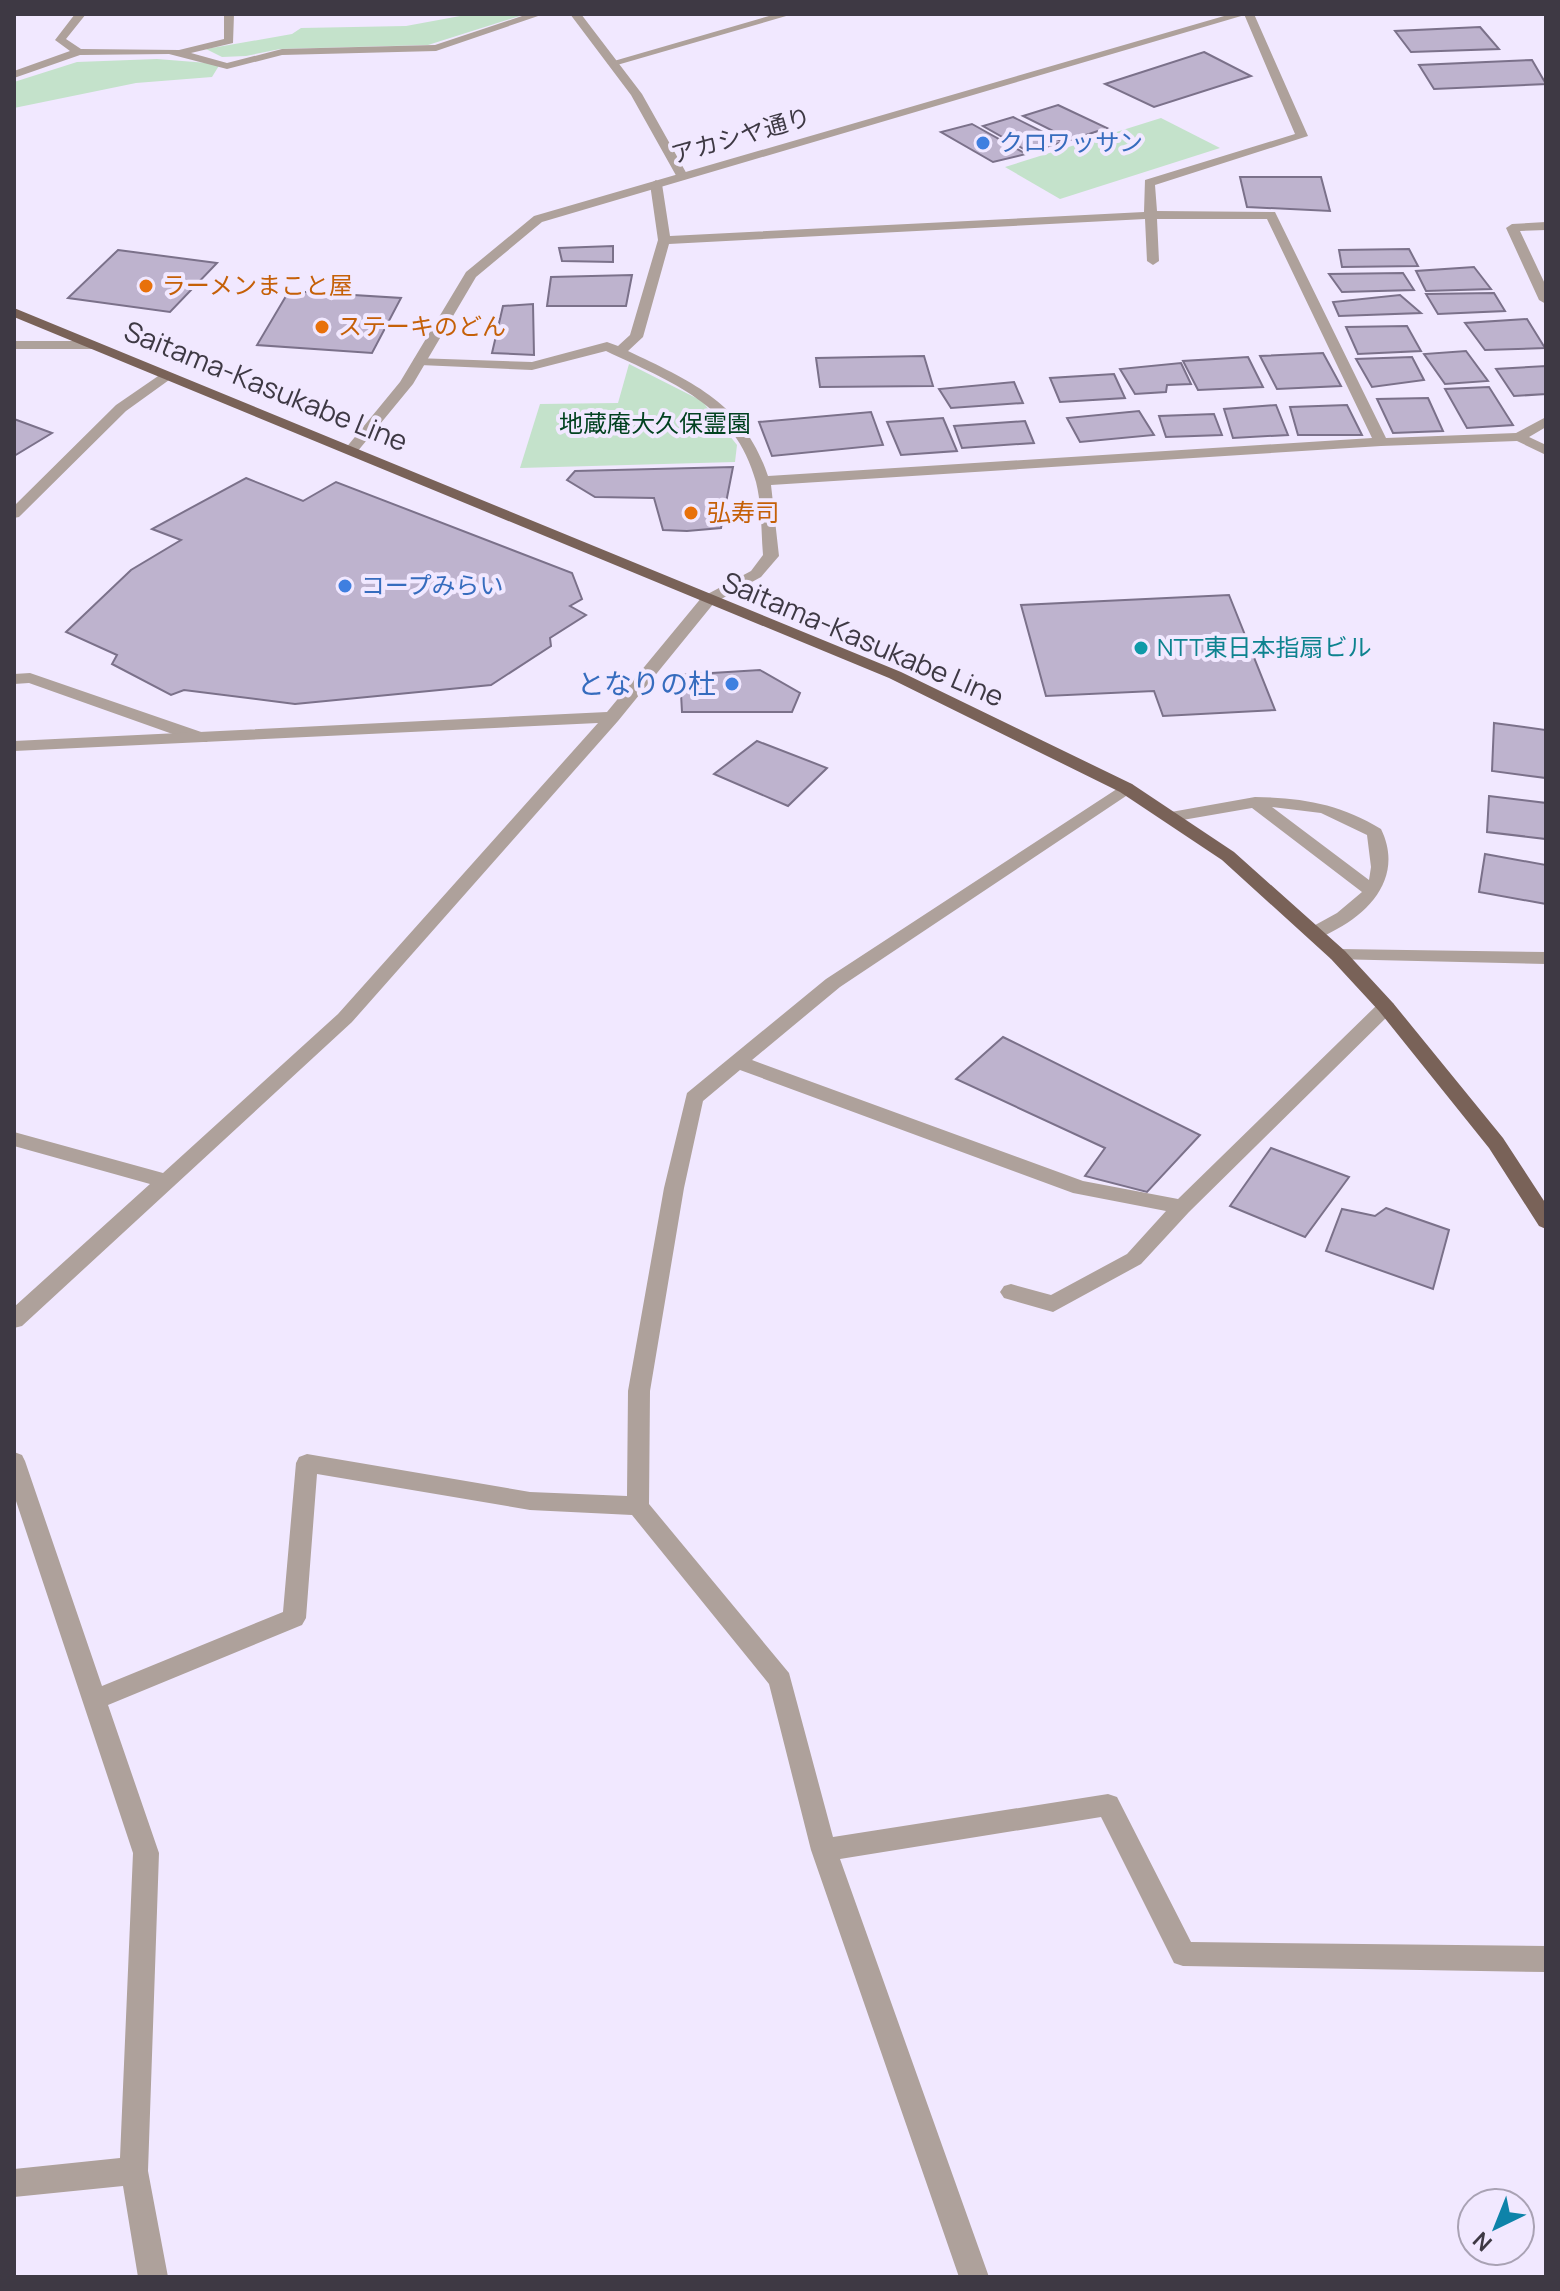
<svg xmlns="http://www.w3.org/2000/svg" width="1560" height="2291" viewBox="0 0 1560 2291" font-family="Manrope,'Noto Sans JP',sans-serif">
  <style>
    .green { fill: #c4e2cb }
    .building { fill: #beb3ce; stroke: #7b718a; stroke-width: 2 }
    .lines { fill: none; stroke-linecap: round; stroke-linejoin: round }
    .service { fill: #aea19b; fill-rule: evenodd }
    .minor { fill: #aea19b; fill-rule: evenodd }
    .tertiary { fill: #aea19b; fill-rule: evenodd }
    .primary { fill: #796258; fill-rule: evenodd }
    .shop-dot { fill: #3f7fe0; stroke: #f1e8ff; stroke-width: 3 }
    .food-dot { fill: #e8710a; stroke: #f1e8ff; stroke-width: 3 }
    .culture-dot { fill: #0f9aa8; stroke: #f1e8ff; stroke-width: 3 }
    .labels { text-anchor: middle; stroke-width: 8; stroke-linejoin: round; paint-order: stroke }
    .far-street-label { font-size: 24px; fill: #3e3944; stroke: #f1e8ff }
    .far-shop-label { font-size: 24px; fill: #366cbe; stroke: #f1e8ff; text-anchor: start }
    .far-food-label { font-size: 24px; fill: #c56008; stroke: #f1e8ff; text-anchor: start }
    .far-park-label { font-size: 24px; fill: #024220; stroke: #f1e8ff }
    .far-culture-label { font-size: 24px; fill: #0d838f; stroke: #f1e8ff; text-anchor: start }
    .street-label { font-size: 28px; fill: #3e3944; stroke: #f1e8ff }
    .shop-label { font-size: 28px; fill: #366cbe; stroke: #f1e8ff; text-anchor: end }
  </style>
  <rect width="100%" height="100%" fill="#f1e8ff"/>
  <g class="green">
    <polygon points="471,14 526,14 428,45 280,49 246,56 222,57 206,49 292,34 301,28 406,26"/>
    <polygon points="157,59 220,64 212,77 136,83 14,108 14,82 77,62"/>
    <polygon points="1161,118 1220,148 1060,199 1005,167"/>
    <polygon points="629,364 702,401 737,445 735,462 520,468 540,404 618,403"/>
  </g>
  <g class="building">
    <polygon points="1480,27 1499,49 1411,52 1395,31"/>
    <polygon points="1204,52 1251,76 1154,107 1105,84"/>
    <polygon points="1532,60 1546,84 1434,89 1419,65"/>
    <polygon points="1058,105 1107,128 1071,140 1023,116"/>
    <polygon points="1013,117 1063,142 1029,152 983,126"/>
    <polygon points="972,124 1026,154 993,162 941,132"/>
    <polygon points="1240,177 1321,177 1330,211 1247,207"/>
    <polygon points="613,246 613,262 562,261 559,248"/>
    <polygon points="1409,249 1418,266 1342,267 1339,250"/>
    <polygon points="118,250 217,263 170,312 68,298"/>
    <polygon points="1474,267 1491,289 1426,291 1416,271"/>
    <polygon points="1403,273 1414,290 1342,292 1329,274"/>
    <polygon points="632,275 626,306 547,306 551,277"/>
    <polygon points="289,291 401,298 372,353 257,345"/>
    <polygon points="1494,293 1505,311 1438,314 1426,294"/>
    <polygon points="1400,295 1421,313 1339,316 1333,302"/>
    <polygon points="533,304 534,355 492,353 503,306"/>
    <polygon points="1527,319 1545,348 1485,350 1465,323"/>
    <polygon points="1407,326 1421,351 1358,354 1346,327"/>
    <polygon points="1466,351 1488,381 1445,384 1424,354"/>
    <polygon points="1323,353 1341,386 1277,389 1260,356"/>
    <polygon points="924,356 933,386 820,387 816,358"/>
    <polygon points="1248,357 1263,387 1198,390 1183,361"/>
    <polygon points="1412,357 1424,380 1372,387 1356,359"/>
    <polygon points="1181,363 1191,384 1167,385 1166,392 1135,394 1120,369"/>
    <polygon points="1546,366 1546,394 1514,396 1496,369"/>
    <polygon points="1114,374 1125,398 1060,402 1050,378"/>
    <polygon points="1014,382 1023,403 951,408 939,389"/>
    <polygon points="1489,387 1513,425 1467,428 1445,389"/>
    <polygon points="1428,398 1443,431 1393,433 1377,399"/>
    <polygon points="1276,405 1288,435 1233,438 1224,409"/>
    <polygon points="1347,405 1362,435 1298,435 1290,407"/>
    <polygon points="1139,411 1154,435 1080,442 1067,418"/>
    <polygon points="871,412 883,445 772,456 759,422"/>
    <polygon points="1214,414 1222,435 1166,437 1159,416"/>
    <polygon points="943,418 957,451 901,455 887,422"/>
    <polygon points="14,419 52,433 14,456"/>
    <polygon points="1025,421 1034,443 962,448 954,426"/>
    <polygon points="733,467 721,528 687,531 663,530 654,498 595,497 567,480 575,471"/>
    <polygon points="246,478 303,501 336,482 572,573 582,599 570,606 586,615 550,638 551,646 491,685 295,704 184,690 171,695 112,664 117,655 66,632 131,570 181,540 152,529"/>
    <polygon points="1229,595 1275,710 1163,716 1154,691 1046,696 1021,605"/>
    <polygon points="760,670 800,693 792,712 682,712 680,675"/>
    <polygon points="1494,723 1546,730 1546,778 1492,771"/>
    <polygon points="757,741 827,768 788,806 714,774"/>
    <polygon points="1489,796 1546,803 1546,839 1487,832"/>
    <polygon points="1485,854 1546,865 1546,904 1479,892"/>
    <polygon points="1003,1037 1200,1135 1147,1192 1085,1176 1105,1148 956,1079"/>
    <polygon points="1271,1148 1349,1177 1305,1237 1230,1206"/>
    <polygon points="1386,1208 1449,1230 1433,1289 1326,1251 1342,1209 1375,1216"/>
  </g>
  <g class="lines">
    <g class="service">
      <polygon points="164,372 176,375 126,411 19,517 14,518 14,506 116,405"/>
      <polygon points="30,673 207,734 209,738 207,742 195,742 29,683 14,684 14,674"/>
      <path d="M1255 797C1303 798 1340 804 1381 829 1402 872 1376 908 1337 929 1328 934 1319 940 1308 937L1305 933 1308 929 1337 913 1362 892 1252 808 1171 822 1162 817 1171 812ZM1272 807 1321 813 1367 835 1371 867 1369 880Z"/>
    </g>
    <g class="minor">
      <polygon points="75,14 86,14 66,39 81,49 179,50 224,39 224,14 234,14 233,43 191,53 227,63 282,49 435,45 528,14 544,14 436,51 282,55 227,69 169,54 80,55 14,78 14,71 70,51 55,40"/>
      <polygon points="570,14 581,14 642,94 688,176 686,179 678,179 631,95"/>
      <path d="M1244 14H1254L1308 136 1155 185 1157 211 1275 212 1386 438 1516 433 1546 417V427L1529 437 1546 445V455L1517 441 1381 446 771 485 779 556 761 577 714 603 618 721 352 1022 22 1326 14 1328V1307L150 1184 14 1146V1132L163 1173 338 1014 598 723 14 751V741L607 712 702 597 751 571 763 555C761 531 762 506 756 482 735 404 671 382 606 351L532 370 420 365 413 361 415 358 532 362 607 342 618 346 630 335 658 240 650 184 656 180 662 184 670 236 1144 212 1145 180 1295 134ZM1145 219 1147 261 1153 265 1159 261 1157 219H1267L1372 438 768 476C744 404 693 382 628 351L643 337 669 244Z"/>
      <polygon points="1546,222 1546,230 1520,231 1546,286 1546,304 1539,300 1506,228 1512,224"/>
      <polygon points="14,341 93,341 100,345 93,349 14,349"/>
      <polygon points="1126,783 1132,784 1135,788 1132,792 840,987 752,1060 1083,1181 1178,1199 1379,1003 1393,1003 1395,1007 1393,1011 1189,1212 1141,1264 1053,1312 1004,1298 1000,1292 1004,1286 1011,1284 1051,1295 1127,1254 1166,1211 1073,1193 740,1070 703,1101 684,1188 650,1391 649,1504 789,1673 833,1837 1108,1794 1117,1797 1191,1942 1546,1946 1546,1972 1183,1966 1174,1963 1101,1817 840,1859 989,2277 959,2277 811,1850 769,1684 632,1515 530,1510 317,1474 306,1618 302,1625 108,1705 159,1853 148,2171 168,2277 138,2277 123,2186 14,2197 14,2169 120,2158 133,1853 14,1495 14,1452 22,1455 25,1461 102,1686 283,1612 296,1463 299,1457 307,1454 530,1492 627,1496 628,1391 664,1188 687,1093 826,979"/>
      <polygon points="1338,949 1546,952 1546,964 1331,959 1329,955 1331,951"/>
    </g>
    <g class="tertiary">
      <polygon points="776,14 793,14 617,65 607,63"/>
      <polygon points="1231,14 1248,14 542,222 476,277 413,384 357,452 345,449 400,382 466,272 534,216"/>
    </g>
    <polygon class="primary" points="14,308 901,672 1132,784 1234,852 1345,951 1393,1003 1503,1138 1546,1204 1546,1229 1539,1226 1489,1148 1379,1011 1331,959 1222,860 1120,792 889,678 14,317"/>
  </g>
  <g class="shop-dot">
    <circle cx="983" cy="143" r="8"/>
    <circle cx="345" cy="586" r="8"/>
    <circle cx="732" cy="684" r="8"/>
  </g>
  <g class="food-dot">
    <circle cx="146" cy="286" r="8"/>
    <circle cx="322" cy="327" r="8"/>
    <circle cx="691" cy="513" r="8"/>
  </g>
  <circle class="culture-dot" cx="1141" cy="648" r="8"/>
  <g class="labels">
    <g class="far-street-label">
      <text transform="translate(741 136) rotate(-16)" y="8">アカシヤ通り</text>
    </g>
    <g class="far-shop-label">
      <text x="999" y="151">クロワッサン</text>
      <text x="361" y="594">コープみらい</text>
    </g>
    <g class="far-food-label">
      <text x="162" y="294">ラーメンまこと屋</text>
      <text x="338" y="335">ステーキのどん</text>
      <text x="707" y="521">弘寿司</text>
    </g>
    <g class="far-park-label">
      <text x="655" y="432">地蔵庵大久保霊園</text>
    </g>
    <g class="far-culture-label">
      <text x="1157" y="656">NTT東日本指扇ビル</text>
    </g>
    <g class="street-label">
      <text transform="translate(266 386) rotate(22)" y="10">Saitama-Kasukabe Line</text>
      <text transform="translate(863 639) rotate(23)" y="10">Saitama-Kasukabe Line</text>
    </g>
    <g class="shop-label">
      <text x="716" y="694">となりの杜</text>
    </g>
  </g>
  <rect width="1560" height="2291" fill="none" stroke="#3e3944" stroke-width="32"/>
  <g transform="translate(1496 2227) rotate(223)"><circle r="38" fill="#f1e8ff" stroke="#a9a2b4" stroke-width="2"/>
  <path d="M0-6L14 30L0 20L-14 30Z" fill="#0e83a9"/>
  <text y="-12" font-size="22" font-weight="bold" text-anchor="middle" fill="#3e3944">N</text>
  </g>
</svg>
